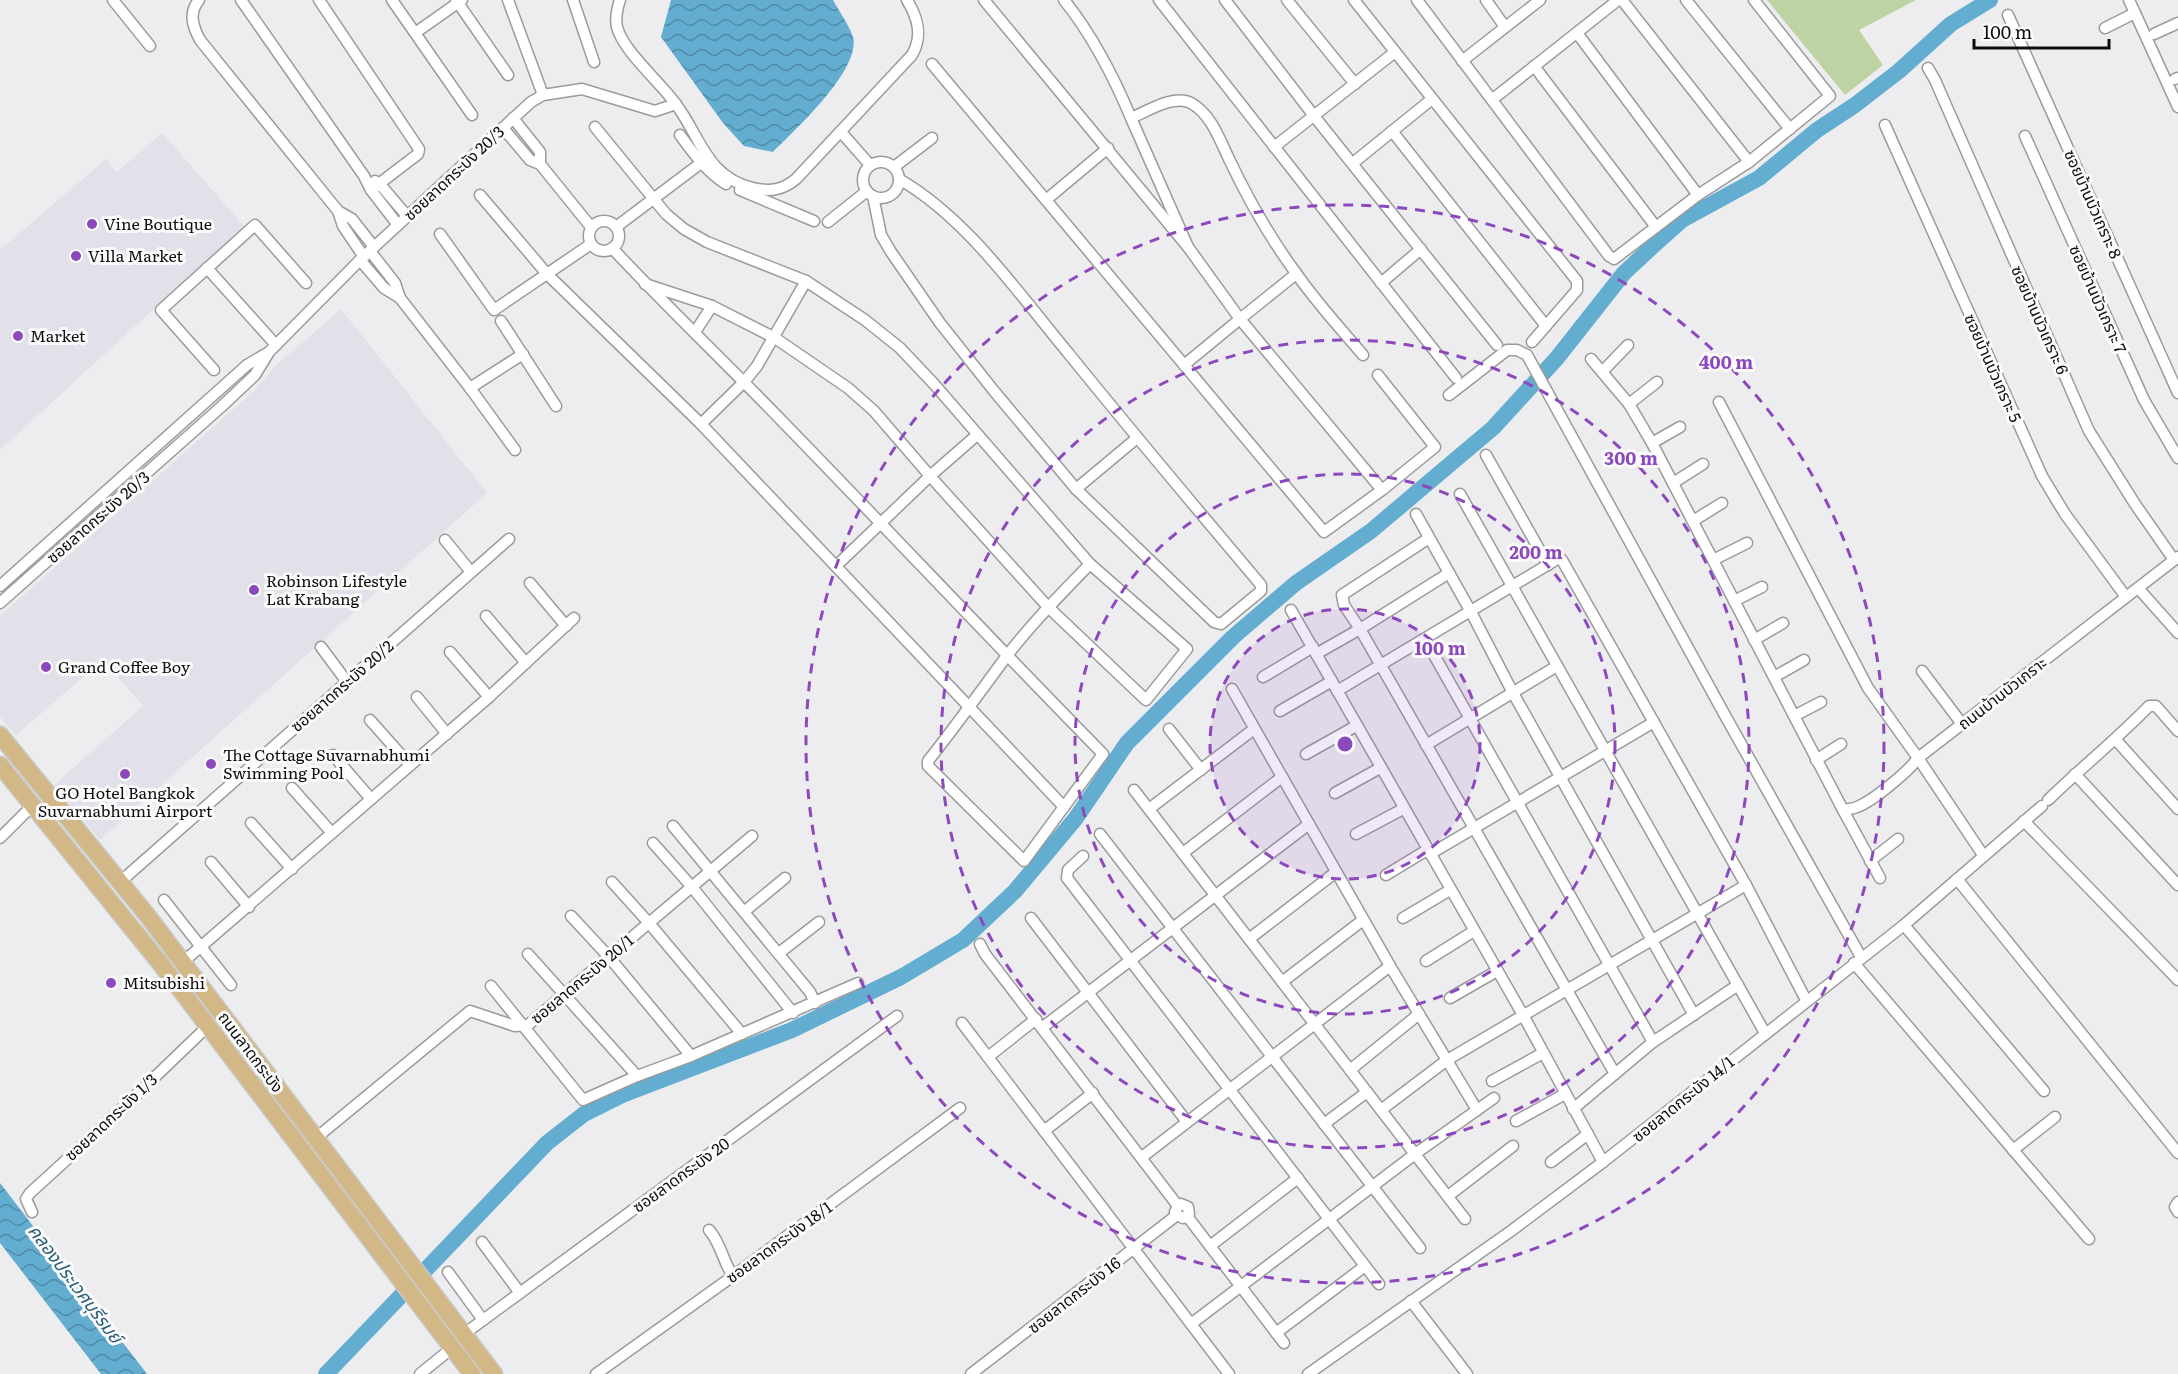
<svg xmlns="http://www.w3.org/2000/svg" width="2178" height="1374" viewBox="0 0 2178 1374" font-family="Literata,'Noto Sans Thai',serif">
  <style>
    .built { fill: #e2e1ea }
    .grass { fill: #bed3a4 }
    .water { fill: url(#water-waves) }
    .lines { fill: none; stroke-linecap: round; stroke-linejoin: round }
    .river { stroke: #63add0; stroke-width: 16 }
    .street-casing { stroke: #9b9b9c; stroke-width: 13 }
    .primary-casing { stroke: #cacaca; stroke-width: 19 }
    .street { stroke: #fff; stroke-width: 10 }
    .primary { stroke: #d2b787; stroke-width: 16 }
    .ring { fill: none; stroke: #8c49be; stroke-width: 3; stroke-dasharray: 10 8 }
    .poi-dot { fill: #8c49be; stroke: #fbfbfc; stroke-width: 2 }
    .labels { text-anchor: middle; stroke-width: 6; stroke-linejoin: round; paint-order: stroke }
    .street-label { font-size: 16px; fill: #0e0d0e; stroke: #fbfbfc }
    .poi-label { font-size: 16px; fill: #0e0d0e; stroke: #fbfbfc; text-anchor: start }
    .water-label { font-size: 18px; font-style: italic; fill: #255e78; stroke: #fbfbfc }
    .centre { fill: #8c49be; stroke: #fbfbfc; stroke-width: 3 }
    .ring-label { font-size: 18px; text-anchor: middle; font-weight: bold; fill: #8c49be; stroke: #fbfbfc; stroke-width: 6; stroke-linejoin: round; paint-order: stroke }
  </style>
  <defs>
    <pattern id="water-waves" width="16" height="10" patternUnits="userSpaceOnUse" patternTransform="scale(1.5)"><rect width="16" height="10" fill="#63add0"/><path d="M0 5q4-4 8 0t8 0" fill="none" stroke="#508ba7"/></pattern>
  </defs>
  <rect width="100%" height="100%" fill="#ededef"/>
  <g class="built">
    <polygon points="162,133 244,226 0,450 0,250 106,159 117,172"/>
    <polygon points="341,309 487,493 100,840 54,785 143,706 103,660 16,735 0,717 0,616 256,389 275,366"/>
  </g>
  <polygon class="grass" points="1767,0 1916,0 1859,30 1883,65 1845,95"/>
  <g class="water">
    <path d="M671 0H833C839 11 849 25 853 37 861 70 795 130 773 152L744 146 723 123 661 37Z"/>
    <polygon points="0,1183 147,1374 101,1374 0,1243"/>
  </g>
  <g class="lines">
    <polyline class="river" points="326,1374 547,1143 584,1114 622,1095 792,1030 901,977 963,940 1015,891 1076,818 1127,743 1233,637 1296,583 1371,531 1493,428 1557,358 1624,273 1653,246 1682,220 1759,178 1817,130 1855,105 1899,71 1951,24 1990,0"/>
    <defs>
      <g id="street">
        <polyline points="113,0 150,46"/>
        <path d="M199 0C188 13 193 27 200 40L338 211 352 219 374 247"/>
        <polyline points="241,0 364,176 371,190 398,225"/>
        <polyline points="319,0 419,149 418,154 371,190"/>
        <polyline points="392,0 472,115"/>
        <polyline points="456,0 508,75"/>
        <polyline points="508,0 543,95"/>
        <polyline points="573,0 594,62"/>
        <path d="M620 0C617 9 615 18 617 27 623 51 660 82 675 103 701 137 706 177 753 188 770 192 783 190 796 179L912 55C923 36 918 18 907 0"/>
        <polyline points="984,0 1188,247"/>
        <path d="M1064 0C1093 36 1113 75 1131 118 1148 111 1174 94 1191 103 1211 114 1220 140 1229 159 1248 199 1270 238 1296 273 1316 302 1340 328 1363 355"/>
        <polyline points="1159,0 1456,378"/>
        <polyline points="1225,0 1314,116 1497,345"/>
        <polyline points="1287,0 1355,84"/>
        <polyline points="1354,0 1577,281 1577,290 1532,342"/>
        <polyline points="1417,0 1609,256 1614,259 1698,195 1749,162"/>
        <polyline points="1486,0 1505,27"/>
        <polyline points="1622,0 1749,162 1830,96 1754,0"/>
        <polyline points="1686,0 1790,129"/>
        <polyline points="2129,0 2135,13"/>
        <polyline points="2008,15 2178,393"/>
        <polyline points="2105,28 2135,13 2178,107"/>
        <polyline points="415,33 462,0"/>
        <polyline points="1577,33 1698,195"/>
        <polyline points="2154,34 2178,23"/>
        <polyline points="1462,61 1540,0"/>
        <polyline points="932,64 1324,532 1382,490 1435,447 1378,375"/>
        <polyline points="1534,66 1656,227"/>
        <polyline points="1928,68 1935,80 2089,431 2135,504 2174,560"/>
        <polyline points="2175,79 2178,78"/>
        <polyline points="1493,99 1618,0"/>
        <polyline points="513,118 540,152 540,164"/>
        <polyline points="1131,118 1188,247 1240,319 1296,274"/>
        <polyline points="1885,125 2042,476 2065,514 2126,597"/>
        <polyline points="595,127 666,214 684,229 707,242 806,281 865,320 900,348 934,384 1090,564 1187,649 1146,700 1048,607 930,476 874,411 848,388 775,338 712,306 645,284"/>
        <polyline points="503,128 530,160 540,164 591,227"/>
        <polyline points="1392,131 1546,326"/>
        <polyline points="841,132 870,165"/>
        <path d="M680 135C694 154 706 171 726 184"/>
        <polyline points="2025,136 2144,400 2178,458"/>
        <polyline points="1274,147 1395,52"/>
        <circle cx="881" cy="180" r="18"/>
        <polyline points="1353,163 1432,99"/>
        <polyline points="894,167 932,138"/>
        <polyline points="375,181 379,183 407,216"/>
        <polyline points="740,190 814,221"/>
        <polyline points="480,195 547,274 701,424 1064,807"/>
        <path d="M873 196 881 235 891 252 940 323 994 391 1076 489 1214 622 1221 624 1261 591V585C1196 508 1132 432 1069 354 1018 293 968 219 899 179"/>
        <polyline points="1046,200 1108,148"/>
        <polyline points="338,211 343,226 364,257"/>
        <circle cx="604" cy="236" r="15"/>
        <polyline points="828,222 867,191"/>
        <polyline points="616,227 701,163"/>
        <polyline points="440,234 494,310 591,244"/>
        <path d="M612 248C667 307 725 362 781 420 889 531 995 644 1103 754L1024 861 928 766V761C955 727 980 692 1006 657 1031 624 1061 594 1090 564"/>
        <polyline points="370,251 395,283 400,298 470,388 515,450"/>
        <polyline points="360,260 384,288 400,298"/>
        <polyline points="207,268 276,345"/>
        <polyline points="1381,283 1421,249"/>
        <polyline points="501,321 556,406"/>
        <polyline points="695,332 712,306"/>
        <polyline points="1591,359 1629,404 1652,443 1843,810 1880,878"/>
        <polyline points="1184,365 1240,319 1382,490"/>
        <polyline points="214,370 161,310 255,225 306,283"/>
        <polyline points="1602,372 1628,345"/>
        <polyline points="470,388 523,354"/>
        <polyline points="1449,395 1507,350 1517,350 1527,355 1727,719 1861,957"/>
        <path d="M1719 402 1868 688 1918 758C1909 771 1873 801 1857 807 1853 809 1847 809 1843 810"/>
        <polyline points="1629,404 1657,382"/>
        <polyline points="701,424 744,382 757,366 806,281"/>
        <polyline points="1652,443 1680,427"/>
        <polyline points="1486,455 1548,565"/>
        <polyline points="1673,483 1703,464"/>
        <polyline points="1076,489 1137,438"/>
        <polyline points="1460,494 1765,1033"/>
        <polyline points="1416,514 1471,612 1513,693 1694,1015"/>
        <polyline points="1693,521 1722,503"/>
        <polyline points="1429,538 1342,595 1344,605 1360,629 1615,1074"/>
        <polyline points="445,540 471,572"/>
        <polyline points="1713,560 1747,543"/>
        <polyline points="836,566 930,476 977,435"/>
        <polyline points="530,583 566,626"/>
        <polyline points="0,586 247,365 269,352"/>
        <polyline points="2138,588 2178,633"/>
        <polyline points="1734,601 1762,587"/>
        <polyline points="0,603 221,407 255,375 269,352 360,260 531,102 543,95 582,89 655,111 676,104"/>
        <polyline points="1291,610 1523,1015 1603,1162"/>
        <polyline points="486,616 526,663"/>
        <polyline points="1425,639 1653,1042"/>
        <polyline points="1754,640 1783,623"/>
        <polyline points="321,647 347,682"/>
        <polyline points="450,652 489,697"/>
        <polyline points="1316,654 1360,629 1449,573"/>
        <polyline points="1922,671 1962,724"/>
        <polyline points="1263,677 1313,647"/>
        <polyline points="1774,677 1804,660"/>
        <polyline points="1232,689 1390,966 1477,1110"/>
        <polyline points="1337,691 1559,558 1562,560 1746,885 1806,1000"/>
        <polyline points="417,697 447,734"/>
        <polyline points="1280,711 1332,681"/>
        <polyline points="1794,716 1821,702"/>
        <polyline points="370,720 410,765"/>
        <polyline points="1169,729 1201,770"/>
        <polyline points="2116,740 2178,809"/>
        <polyline points="1426,745 1557,666"/>
        <polyline points="1306,754 1356,726"/>
        <polyline points="333,755 371,799"/>
        <polyline points="1816,760 1841,744"/>
        <polyline points="2075,774 2178,885"/>
        <polyline points="292,788 332,833"/>
        <polyline points="1134,790 1465,1219"/>
        <polyline points="1335,793 1380,768"/>
        <path d="M2048 800C2081 768 2117 739 2149 706H2156L2178 731"/>
        <polyline points="1149,809 1254,729"/>
        <polyline points="2024,821 2178,980"/>
        <polyline points="251,823 292,869"/>
        <polyline points="673,826 810,992 815,1003"/>
        <polyline points="1100,834 1420,1248"/>
        <polyline points="1356,834 1403,809"/>
        <polyline points="0,838 33,805"/>
        <polyline points="653,843 692,887 793,1013"/>
        <polyline points="1183,853 1282,777"/>
        <polyline points="1430,854 1654,722"/>
        <polyline points="1983,855 1918,758 2178,557"/>
        <polyline points="1083,856 1068,870 1067,878 1379,1284"/>
        <polyline points="1870,861 1898,839"/>
        <polyline points="211,862 249,907"/>
        <polyline points="1386,875 1427,850"/>
        <polyline points="1957,879 2178,1153"/>
        <polyline points="120,882 509,539"/>
        <polyline points="612,882 649,923 742,1034"/>
        <polyline points="164,900 231,985"/>
        <polyline points="745,911 785,878"/>
        <polyline points="571,916 609,957 691,1056"/>
        <polyline points="1031,918 1187,1122"/>
        <polyline points="1403,918 1450,890"/>
        <polyline points="1904,925 2044,1091"/>
        <polyline points="1249,939 1336,872"/>
        <polyline points="980,944 985,954 1178,1206"/>
        <polyline points="779,953 819,922"/>
        <polyline points="528,954 637,1076"/>
        <polyline points="1426,961 1474,931"/>
        <polyline points="183,962 489,697 574,618"/>
        <polyline points="1854,963 2089,1239"/>
        <polyline points="1282,982 1363,920"/>
        <polyline points="491,986 583,1100 637,1076 691,1056 858,983"/>
        <polyline points="1450,998 1497,971"/>
        <polyline points="962,1023 1229,1374"/>
        <polyline points="1043,1027 1309,824"/>
        <polyline points="988,1057 1036,1019"/>
        <polyline points="1350,1070 1419,1014"/>
        <polyline points="1492,1081 1543,1053"/>
        <polyline points="1573,1109 1653,1042 1738,985"/>
        <polyline points="1381,1110 1447,1060 1746,885"/>
        <polyline points="1516,1121 1565,1094"/>
        <polyline points="1324,1124 1367,1092"/>
        <polyline points="1044,1131 1093,1093"/>
        <polyline points="316,1138 470,1011 515,1026 528,1025 752,836"/>
        <polyline points="2013,1150 2055,1117"/>
        <polyline points="1142,1157 1390,966"/>
        <polyline points="1551,1162 1588,1134"/>
        <polyline points="1448,1196 1513,1146"/>
        <polyline points="2178,1202 2175,1207 2178,1212"/>
        <polyline points="32,1212 26,1199 30,1193 109,1121 208,1026"/>
        <polyline points="1187,1216 1183,1218 1177,1215 1175,1212 1178,1206 1181,1204 1188,1207 1189,1214 1187,1216 1284,1343"/>
        <path d="M709 1230C721 1243 723 1262 733 1276"/>
        <polyline points="482,1242 520,1293"/>
        <polyline points="1210,1246 1298,1178"/>
        <polyline points="448,1272 483,1320"/>
        <polyline points="1411,1301 1467,1374"/>
        <polyline points="1191,1324 1415,1154 1494,1098"/>
        <polyline points="1276,1333 1365,1266"/>
        <polyline points="464,1334 897,1016"/>
        <polyline points="420,1374 452,1348"/>
        <polyline points="596,1374 733,1276 960,1108"/>
        <polyline points="971,1374 1177,1215"/>
        <polyline points="1308,1374 1511,1231 1603,1162 1904,925 2042,806"/>
      </g>
      <g id="primary">
        <polyline points="0,735 147,915 494,1374"/>
        <polyline points="0,765 160,963 472,1374"/>
      </g>
    </defs>
    <use href="#street" class="street-casing"/>
    <use href="#primary" class="primary-casing"/>
    <use href="#street" class="street"/>
    <use href="#primary" class="primary"/>
  </g>
  <circle cx="1345" cy="744" r="135" fill="#8c49be" fill-opacity=".12"/>
  <g class="ring">
    <circle cx="1345" cy="744" r="135"/>
    <circle cx="1345" cy="744" r="270"/>
    <circle cx="1345" cy="744" r="404"/>
    <circle cx="1345" cy="744" r="539"/>
  </g>
  <g class="poi-dot">
    <circle cx="92" cy="224" r="6"/>
    <circle cx="76" cy="256" r="6"/>
    <circle cx="18" cy="336" r="6"/>
    <circle cx="254" cy="590" r="6"/>
    <circle cx="46" cy="667" r="6"/>
    <circle cx="211" cy="764" r="6"/>
    <circle cx="125" cy="774" r="6"/>
    <circle cx="111" cy="983" r="6"/>
  </g>
  <g class="labels">
    <g class="street-label">
      <text transform="translate(454 173) rotate(-43)" y="6">ซอยลาดกระบัง 20/3</text>
      <text transform="translate(2093 204) rotate(66)" y="6">ซอยบ้านบัวเกราะ 8</text>
      <text transform="translate(2098 299) rotate(66)" y="6">ซอยบ้านบัวเกราะ 7</text>
      <text transform="translate(2040 320) rotate(66)" y="6">ซอยบ้านบัวเกราะ 6</text>
      <text transform="translate(1993 368) rotate(66)" y="6">ซอยบ้านบัวเกราะ 5</text>
      <text transform="translate(98 517) rotate(-41)" y="6">ซอยลาดกระบัง 20/3</text>
      <text transform="translate(342 686) rotate(-41)" y="6">ซอยลาดกระบัง 20/2</text>
      <text transform="translate(2002 693) rotate(-38)" y="6">ถนนบ้านบัวเกราะ</text>
      <text transform="translate(582 979) rotate(-40)" y="6">ซอยลาดกระบัง 20/1</text>
      <text transform="translate(251 1052) rotate(53)" y="6">ถนนลาดกระบัง</text>
      <text transform="translate(1683 1099) rotate(-39)" y="6">ซอยลาดกระบัง 14/1</text>
      <text transform="translate(111 1117) rotate(-43)" y="6">ซอยลาดกระบัง 1/3</text>
      <text transform="translate(681 1175) rotate(-36)" y="6">ซอยลาดกระบัง 20</text>
      <text transform="translate(779 1242) rotate(-36)" y="6">ซอยลาดกระบัง 18/1</text>
      <text transform="translate(1074 1295) rotate(-38)" y="6">ซอยลาดกระบัง 16</text>
    </g>
    <g class="poi-label">
      <text x="104" y="230">Vine Boutique</text>
      <text x="88" y="262">Villa Market</text>
      <text x="30" y="342">Market</text>
      <text x="266" y="587">Robinson Lifestyle<tspan x="266" dy="18">Lat Krabang</tspan></text>
      <text x="58" y="673">Grand Coffee Boy</text>
      <text x="223" y="761">The Cottage Suvarnabhumi<tspan x="223" dy="18">Swimming Pool</tspan></text>
      <text x="125" y="799" text-anchor="middle">GO Hotel Bangkok<tspan x="125" dy="18">Suvarnabhumi Airport</tspan></text>
      <text x="123" y="989">Mitsubishi</text>
    </g>
    <g class="water-label">
      <text transform="translate(75 1284) rotate(53)" y="6">คลองประเวศบุรีรมย์</text>
    </g>
  </g>
  <circle cx="1345" cy="744" r="9" class="centre"/>
  <g class="ring-label">
    <text x="1726" y="369">400 m</text>
    <text x="1631" y="465">300 m</text>
    <text x="1536" y="559">200 m</text>
    <text x="1440" y="655">100 m</text>
  </g>
  <path d="M1974 39v9h135v-9" fill="none" stroke="#0e0d0e" stroke-width="3"/>
  <text x="1983" y="39" font-size="18" fill="#0e0d0e" stroke="#fbfbfc" stroke-width="4.5" paint-order="stroke">100 m</text>
</svg>
